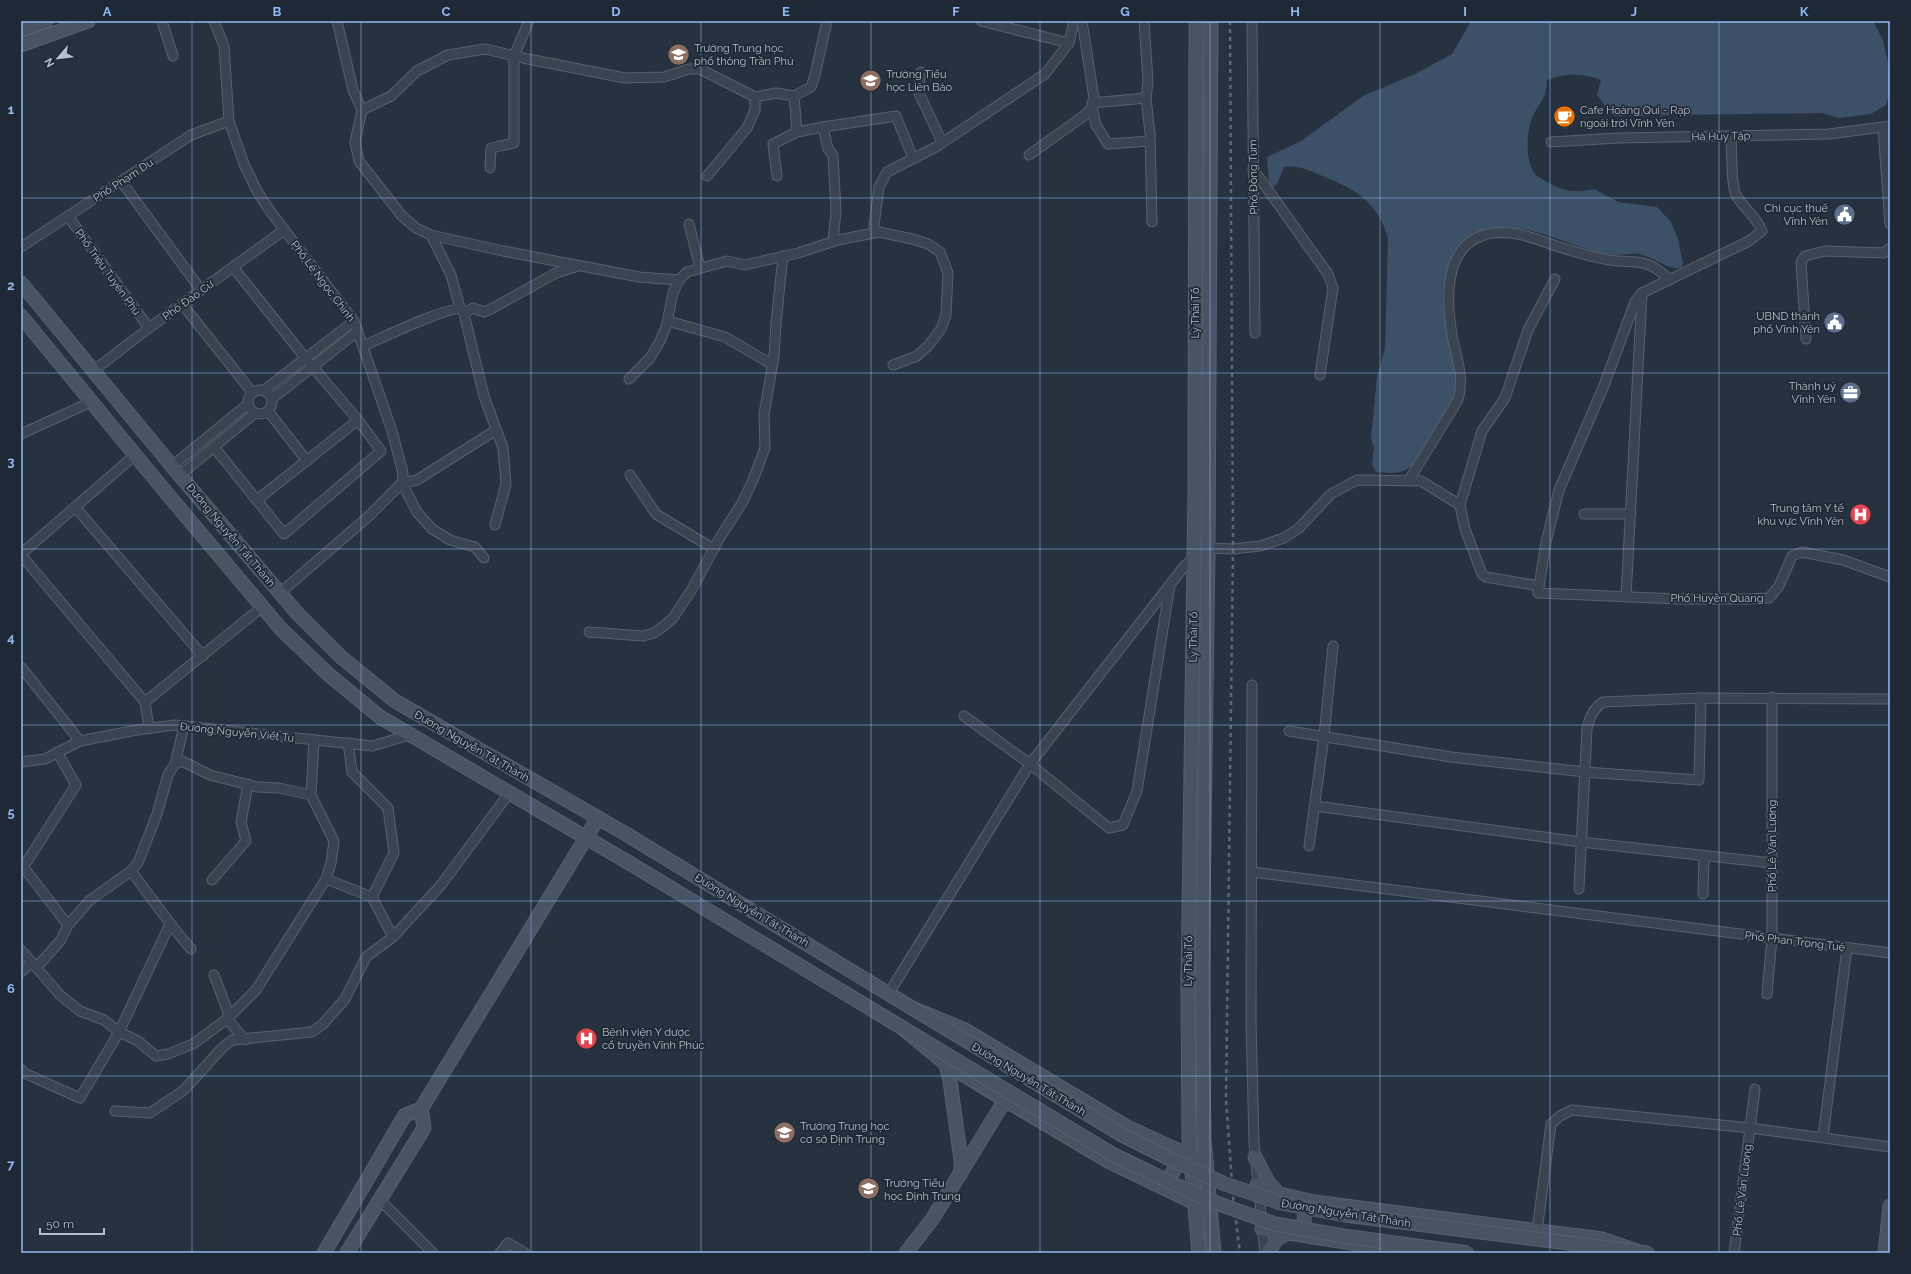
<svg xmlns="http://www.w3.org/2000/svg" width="1911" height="1274" viewBox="0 0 1911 1274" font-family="Raleway,sans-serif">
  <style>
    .water { fill: #3c5068 }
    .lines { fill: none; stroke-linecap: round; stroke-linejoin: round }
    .street-casing { stroke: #58626d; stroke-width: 11 }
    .secondary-casing { stroke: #58626d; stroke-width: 15 }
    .street { stroke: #3a4450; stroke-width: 9 }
    .secondary { stroke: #485363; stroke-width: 13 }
    .rail { stroke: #5c6876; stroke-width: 2.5; stroke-dasharray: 4 4; stroke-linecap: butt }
    .secondary-bridge-casing { stroke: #58626d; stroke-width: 15; stroke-linecap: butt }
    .secondary-bridge { stroke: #485363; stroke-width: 13 }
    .grid { fill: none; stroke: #91b9f5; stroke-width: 1; stroke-opacity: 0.55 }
    .labels { text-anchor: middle; stroke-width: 3.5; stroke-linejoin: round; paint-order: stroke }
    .poi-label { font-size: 11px; fill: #b7bfca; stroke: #1f2935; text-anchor: start }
    .street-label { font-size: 11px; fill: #b7bfca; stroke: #1f2935 }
    .neatline { fill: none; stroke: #91b9f5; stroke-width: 1.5 }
    .grid-label { font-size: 13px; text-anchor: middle; font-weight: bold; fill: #91b9f5 }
  </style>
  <rect width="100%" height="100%" fill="#263240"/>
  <path class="water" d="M1471 21H1873L1883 40 1889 68 1890 92 1886 105 1871 114 1839 118 1822 113 1613 116 1597 95 1601 80C1582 73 1565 73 1547 80 1546 100 1542 99 1534 114 1526 128 1524 164 1537 176 1540 178 1544 180 1547 182 1564 192 1576 193 1594 189L1618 202 1657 207 1671 222 1678 239 1683 263 1681 268C1666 270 1653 256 1638 254 1629 253 1618 256 1608 254 1574 249 1526 220 1491 229 1475 233 1471 239 1460 251 1433 282 1445 322 1453 357 1455 365 1460 376 1458 384 1455 408 1432 437 1420 459 1404 474 1398 474 1376 472L1372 464 1374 448 1371 438 1377 377 1385 348 1388 237C1375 199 1355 189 1320 175 1309 170 1297 165 1284 167L1277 184 1272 188 1269 184 1267 157 1301 141 1363 96 1415 74 1452 54Z"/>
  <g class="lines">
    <defs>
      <g id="street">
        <polyline points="162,21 173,56"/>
        <polyline points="214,21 224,46 229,121 244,164 257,191 270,211 354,321 392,431 403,473 402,483 370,515 280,593"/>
        <polyline points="337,21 353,90 362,110 355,142 359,161 402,216 416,228 431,235 503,251 639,277 679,280"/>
        <polyline points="981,21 1069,43"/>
        <polyline points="1252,21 1255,333"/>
        <polyline points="921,72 918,91 942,142"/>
        <polyline points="794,96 797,132 823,127 828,149 833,155 836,211 833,241"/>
        <polyline points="1146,98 1150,133 1152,222"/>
        <polyline points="1092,103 1146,98 1148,81 1144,21"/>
        <polyline points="1092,107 1096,125 1108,144 1150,141"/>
        <polyline points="362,110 391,96 417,71 448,55 485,49 523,58 625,78 664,77 689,69 700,69 755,97 776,93 794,96 811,87 815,75 827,21"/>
        <polyline points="823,127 896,116 913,158"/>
        <polyline points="1883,128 1890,224"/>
        <path d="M1731 136C1732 149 1731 186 1736 195 1744 209 1757 217 1762 231L1749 241 1642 293 1635 302 1603 388 1559 490 1546 542 1538 593 1679 599H1750L1769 598 1779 586 1792 556 1802 552 1843 560 1890 577"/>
        <polyline points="1551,142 1618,138 1829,134 1890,126"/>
        <polyline points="1029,155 1085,115 1092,107 1094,98 1082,21"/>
        <polyline points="490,168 491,148 514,143 514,56 529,21"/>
        <polyline points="1253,169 1328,274 1333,288 1320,375"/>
        <polyline points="707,176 747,128 755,110 755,97"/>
        <polyline points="777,176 773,144 797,132"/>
        <polyline points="121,181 201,290"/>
        <polyline points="68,216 149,328"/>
        <polyline points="689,224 700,267"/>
        <polyline points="873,233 879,187 887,172 936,147 1045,74 1069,43 1074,21"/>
        <polyline points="431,235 451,275 460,308"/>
        <polyline points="21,247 191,135 229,121"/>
        <polyline points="182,304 252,392"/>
        <polyline points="464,313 473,308 484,312 491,309 556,273 578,266"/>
        <polyline points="668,321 725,337 773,365"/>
        <polyline points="1806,339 1801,262 1805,256 1825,251 1884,253 1890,248"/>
        <path d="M363 346C378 340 453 303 463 310L484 396 503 448 506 484 495 525"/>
        <polyline points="93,371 149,328 284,230"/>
        <polyline points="629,379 650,358 660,341 666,327 673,293 679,280 687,272 727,261 745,265 758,262 798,253 838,240 879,232 912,239 928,244 940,252 948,273 946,315 941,329 928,346 917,356 893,365"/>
        <circle cx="260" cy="402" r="12"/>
        <polyline points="264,390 354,321"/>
        <polyline points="272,399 358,331"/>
        <polyline points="268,411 307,461"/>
        <polyline points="21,434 91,402"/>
        <polyline points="214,447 284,534 381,451 358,420 306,359 233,267"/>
        <polyline points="172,466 248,404"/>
        <polyline points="180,475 255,413"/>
        <polyline points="630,475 656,514 714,549"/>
        <path d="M1409 480 1458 400C1465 376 1456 358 1452 335 1444 287 1446 227 1512 233 1528 235 1544 242 1559 247 1575 252 1592 257 1609 260 1639 264 1646 257 1670 280"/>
        <polyline points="257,500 358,420"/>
        <polyline points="75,507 203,656"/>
        <polyline points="1584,514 1631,514"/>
        <polyline points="1208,548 1233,549 1260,546 1284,538 1299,528 1331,494 1357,480 1421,481 1460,505"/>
        <polyline points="21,554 135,455"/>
        <polyline points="21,555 145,702 149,728"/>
        <polyline points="484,558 475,547 450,540 432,529 417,512 402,483 417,480 496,430"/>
        <polyline points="1539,586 1486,577 1482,574 1465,529 1460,505 1482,431 1505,398 1528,330 1555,279"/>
        <polyline points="1626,597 1642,293"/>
        <polyline points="589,632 643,636 654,633 665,625 673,618 692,589 719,539 742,503 753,480 765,448 764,414 774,356 776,323 783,256"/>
        <polyline points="21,667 80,741"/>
        <polyline points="1252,685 1251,1022 1254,1143 1265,1253"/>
        <polyline points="145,702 262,607"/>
        <polyline points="964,716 1030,764 1109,828 1123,825 1137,791 1170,585"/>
        <polyline points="1289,731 1451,757 1585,772 1699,780 1701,698"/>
        <polyline points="348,743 352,772 388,808 394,853 372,897"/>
        <polyline points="21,762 45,759 80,741 137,730 175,725 372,746 410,735"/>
        <polyline points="175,764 184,726"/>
        <polyline points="1315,806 1581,842 1772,863"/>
        <polyline points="1309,846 1324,736 1333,646"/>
        <polyline points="21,864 68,925"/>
        <polyline points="24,866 76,785 57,752"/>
        <path d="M131 871C151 897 169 924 191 949"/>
        <polyline points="1252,872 1890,953"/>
        <polyline points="212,880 246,841 241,822 248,784"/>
        <path d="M1579 889 1587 729C1589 719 1593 708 1603 702L1701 698 1890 699"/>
        <polyline points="1703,894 1704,856"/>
        <polyline points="393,937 441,885 510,792"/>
        <polyline points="21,950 60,995 80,1011 104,1020 119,1032 138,1041 156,1056 168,1054 193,1044 227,1019 256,990 326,879 331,863 334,841 311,795 314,740"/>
        <polyline points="37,967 61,940 68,925 90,900 131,871 138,863 157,814 168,775 175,764 182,761 210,775 257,787 279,788 311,795"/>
        <polyline points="21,972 32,962"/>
        <polyline points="214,975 228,1012 227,1019 245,1040"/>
        <polyline points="889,993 1030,764 1183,568 1194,557"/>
        <polyline points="1767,994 1772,938 1772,697"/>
        <polyline points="21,1069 24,1073 80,1098 119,1032 170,924"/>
        <polyline points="115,1111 150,1113 184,1090 221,1049 232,1040 312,1032 323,1024 345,999 366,957 393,937 372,897 326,879"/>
        <polyline points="1823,1137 1847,948"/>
        <polyline points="380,1200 433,1253"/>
        <polyline points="1537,1231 1551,1124 1560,1116 1572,1110 1750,1128 1890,1147"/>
        <polyline points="500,1253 508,1243 525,1253"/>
        <polyline points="1734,1253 1755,1089"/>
      </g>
      <g id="secondary">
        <polyline points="1196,21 1195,491 1188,983 1189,1138 1199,1253"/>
        <polyline points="1211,21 1208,548 1202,984 1204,1140 1214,1253"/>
        <polyline points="21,30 46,21"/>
        <polyline points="21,45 88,21"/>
        <polyline points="21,283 176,471 297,613 341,657 395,701 626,834 912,1008 965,1030 1127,1127 1206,1163"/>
        <polyline points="21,316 159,484 281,629 328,674 380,717 631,864 901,1027 946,1064 1005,1100 1108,1161 1209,1210"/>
        <polyline points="946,1064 950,1081 961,1160 961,1173"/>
        <polyline points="1255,1157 1268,1182 1277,1192"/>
        <path d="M1157 1184C1172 1178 1179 1168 1174 1151"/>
        <polyline points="1257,1185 1275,1193 1314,1202 1602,1239 1640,1252 1647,1253"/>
        <polyline points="1262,1229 1416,1253"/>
        <path d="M1312 1237C1301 1226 1301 1212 1314 1202"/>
        <polyline points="324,1253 405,1115 421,1109 598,818"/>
        <polyline points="347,1253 424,1128 421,1109"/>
        <polyline points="906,1253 933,1218 1005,1100"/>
        <polyline points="1268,1253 1276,1240 1287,1233"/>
        <polyline points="1885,1253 1890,1206"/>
      </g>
    </defs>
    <use href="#street" class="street-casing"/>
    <use href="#secondary" class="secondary-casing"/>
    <use href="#street" class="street"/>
    <use href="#secondary" class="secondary"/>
    <polyline class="rail" points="1230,21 1233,549 1226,1099 1233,1197 1240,1253"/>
    <defs>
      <g id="secondary-bridge">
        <polyline points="912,1008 1122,1135 1168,1158 1225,1184 1281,1203 1345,1215 1640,1252"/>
        <polyline points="901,1027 1112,1154 1176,1185 1219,1204 1275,1224 1343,1236 1468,1253"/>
      </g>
    </defs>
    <use href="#secondary-bridge" class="secondary-bridge-casing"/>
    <use href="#secondary-bridge" class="secondary-bridge"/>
  </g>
  <path class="grid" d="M192 21V1253M361 21V1253M531 21V1253M701 21V1253M871 21V1253M1040 21V1253M1210 21V1253M1380 21V1253M1550 21V1253M1719 21V1253M21 198H1890M21 373H1890M21 549H1890M21 725H1890M21 901H1890M21 1076H1890"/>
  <defs>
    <symbol id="school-disc" viewBox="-11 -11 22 22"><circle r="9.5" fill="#8d6e63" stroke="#1f2935"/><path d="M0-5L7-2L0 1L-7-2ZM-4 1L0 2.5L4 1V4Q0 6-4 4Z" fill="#fff"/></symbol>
    <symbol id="cafe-disc" viewBox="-11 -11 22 22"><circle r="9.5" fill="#e8710a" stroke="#1f2935"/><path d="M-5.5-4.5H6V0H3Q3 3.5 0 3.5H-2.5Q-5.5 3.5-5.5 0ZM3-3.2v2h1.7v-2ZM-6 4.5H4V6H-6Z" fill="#fff"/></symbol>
    <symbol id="civic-disc" viewBox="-11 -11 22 22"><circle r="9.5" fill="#5c6f8a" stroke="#1f2935"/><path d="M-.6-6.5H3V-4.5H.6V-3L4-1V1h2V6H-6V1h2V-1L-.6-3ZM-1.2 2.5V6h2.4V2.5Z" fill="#fff"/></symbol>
    <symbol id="office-disc" viewBox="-11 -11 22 22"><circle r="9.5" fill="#5c6f8a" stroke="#1f2935"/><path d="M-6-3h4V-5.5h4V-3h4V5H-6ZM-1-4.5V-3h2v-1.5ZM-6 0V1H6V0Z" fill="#fff"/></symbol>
    <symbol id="hospital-disc" viewBox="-11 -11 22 22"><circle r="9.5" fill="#e0444e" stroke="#1f2935"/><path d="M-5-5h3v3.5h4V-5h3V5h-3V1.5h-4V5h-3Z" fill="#fff"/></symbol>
  </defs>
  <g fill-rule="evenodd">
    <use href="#school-disc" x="666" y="42" width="25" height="25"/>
    <use href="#school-disc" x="858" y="68" width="25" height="25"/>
    <use href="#cafe-disc" x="1552" y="104" width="25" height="25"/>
    <use href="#civic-disc" x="1832" y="202" width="25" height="25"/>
    <use href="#civic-disc" x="1822" y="310" width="25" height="25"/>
    <use href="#office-disc" x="1838" y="380" width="25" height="25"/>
    <use href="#hospital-disc" x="1848" y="502" width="25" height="25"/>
    <use href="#hospital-disc" x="574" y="1026" width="25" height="25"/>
    <use href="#school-disc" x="772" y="1120" width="25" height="25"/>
    <use href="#school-disc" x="856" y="1176" width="25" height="25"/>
  </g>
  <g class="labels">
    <g class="poi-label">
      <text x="694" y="52">Trường Trung học<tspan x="694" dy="13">phổ thông Trần Phú</tspan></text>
      <text x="886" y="78">Trường Tiểu<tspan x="886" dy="13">học Liên Bảo</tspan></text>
      <text x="1580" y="114">Cafe Hoàng Qui - Rạp<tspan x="1580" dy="13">ngoài trời Vĩnh Yên</tspan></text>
      <text x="1828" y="212" text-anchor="end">Chi cục thuế<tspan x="1828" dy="13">Vĩnh Yên</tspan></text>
      <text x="1820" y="320" text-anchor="end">UBND thành<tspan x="1820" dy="13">phố Vĩnh Yên</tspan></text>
      <text x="1836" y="390" text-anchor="end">Thành uỷ<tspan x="1836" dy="13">Vĩnh Yên</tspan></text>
      <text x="1844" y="512" text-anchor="end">Trung tâm Y tế<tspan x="1844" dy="13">khu vực Vĩnh Yên</tspan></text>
      <text x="602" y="1036">Bệnh viện Y dược<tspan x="602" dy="13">cổ truyền Vĩnh Phúc</tspan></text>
      <text x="800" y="1130">Trường Trung học<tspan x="800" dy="13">cơ sở Định Trung</tspan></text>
      <text x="884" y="1187">Trường Tiểu<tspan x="884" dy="13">học Định Trung</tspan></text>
    </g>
    <g class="street-label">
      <text transform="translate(1721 136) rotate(-1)" y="4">Hà Huy Tập</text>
      <text transform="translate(1253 177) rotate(-91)" y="4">Phố Đồng Tum</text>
      <text transform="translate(123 180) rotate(-33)" y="4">Phố Phạm Du</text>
      <text transform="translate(108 272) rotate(54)" y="4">Phố Triệu Tuyên Phù</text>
      <text transform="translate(323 281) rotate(53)" y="4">Phố Lê Ngọc Chinh</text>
      <text transform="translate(188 300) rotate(-36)" y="4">Phố Đào Cừ</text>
      <text transform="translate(1195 313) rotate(-90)" y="4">Lý Thái Tổ</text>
      <text transform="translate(231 535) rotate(50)" y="4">Đường Nguyễn Tất Thành</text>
      <text x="1717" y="602">Phố Huyền Quang</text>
      <text transform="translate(1193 637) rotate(-89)" y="4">Lý Thái Tổ</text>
      <text transform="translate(237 732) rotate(6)" y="4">Đường Nguyễn Viết Tú</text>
      <text transform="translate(472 746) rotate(30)" y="4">Đường Nguyễn Tất Thành</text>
      <text transform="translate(1772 846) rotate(-90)" y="4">Phố Lê Văn Lương</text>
      <text transform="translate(752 910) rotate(31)" y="4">Đường Nguyễn Tất Thành</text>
      <text transform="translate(1795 941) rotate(7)" y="4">Phố Phan Trọng Tuệ</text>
      <text transform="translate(1188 961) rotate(-89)" y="4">Lý Thái Tổ</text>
      <text transform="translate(1029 1079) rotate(31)" y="4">Đường Nguyễn Tất Thành</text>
      <text transform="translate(1742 1190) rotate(-83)" y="4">Phố Lê Văn Lương</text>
      <text transform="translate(1346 1213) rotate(9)" y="4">Đường Nguyễn Tất Thành</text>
    </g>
  </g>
  <rect width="1911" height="1274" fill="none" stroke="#1f2935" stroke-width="44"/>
  <g transform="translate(58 58) rotate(242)" stroke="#1f2935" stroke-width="3" paint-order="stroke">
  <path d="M0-3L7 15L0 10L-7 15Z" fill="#b7bfca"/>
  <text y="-6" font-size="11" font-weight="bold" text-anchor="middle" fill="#b7bfca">N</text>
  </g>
  <path d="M40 1228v6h64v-6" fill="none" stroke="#b7bfca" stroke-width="2"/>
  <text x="46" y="1228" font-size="12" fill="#b7bfca" stroke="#1f2935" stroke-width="3" paint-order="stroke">50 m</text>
  <rect x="22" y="22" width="1867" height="1230" class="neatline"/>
  <g class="grid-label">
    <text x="107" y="16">A</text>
    <text x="277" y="16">B</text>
    <text x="446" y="16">C</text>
    <text x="616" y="16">D</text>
    <text x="786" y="16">E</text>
    <text x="956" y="16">F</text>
    <text x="1125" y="16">G</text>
    <text x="1295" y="16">H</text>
    <text x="1465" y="16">I</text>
    <text x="1634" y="16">J</text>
    <text x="1804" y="16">K</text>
    <text x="11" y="114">1</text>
    <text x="11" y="290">2</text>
    <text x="11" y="466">3</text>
    <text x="11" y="642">4</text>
    <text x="11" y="817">5</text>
    <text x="11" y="993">6</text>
    <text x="11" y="1169">7</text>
  </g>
</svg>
